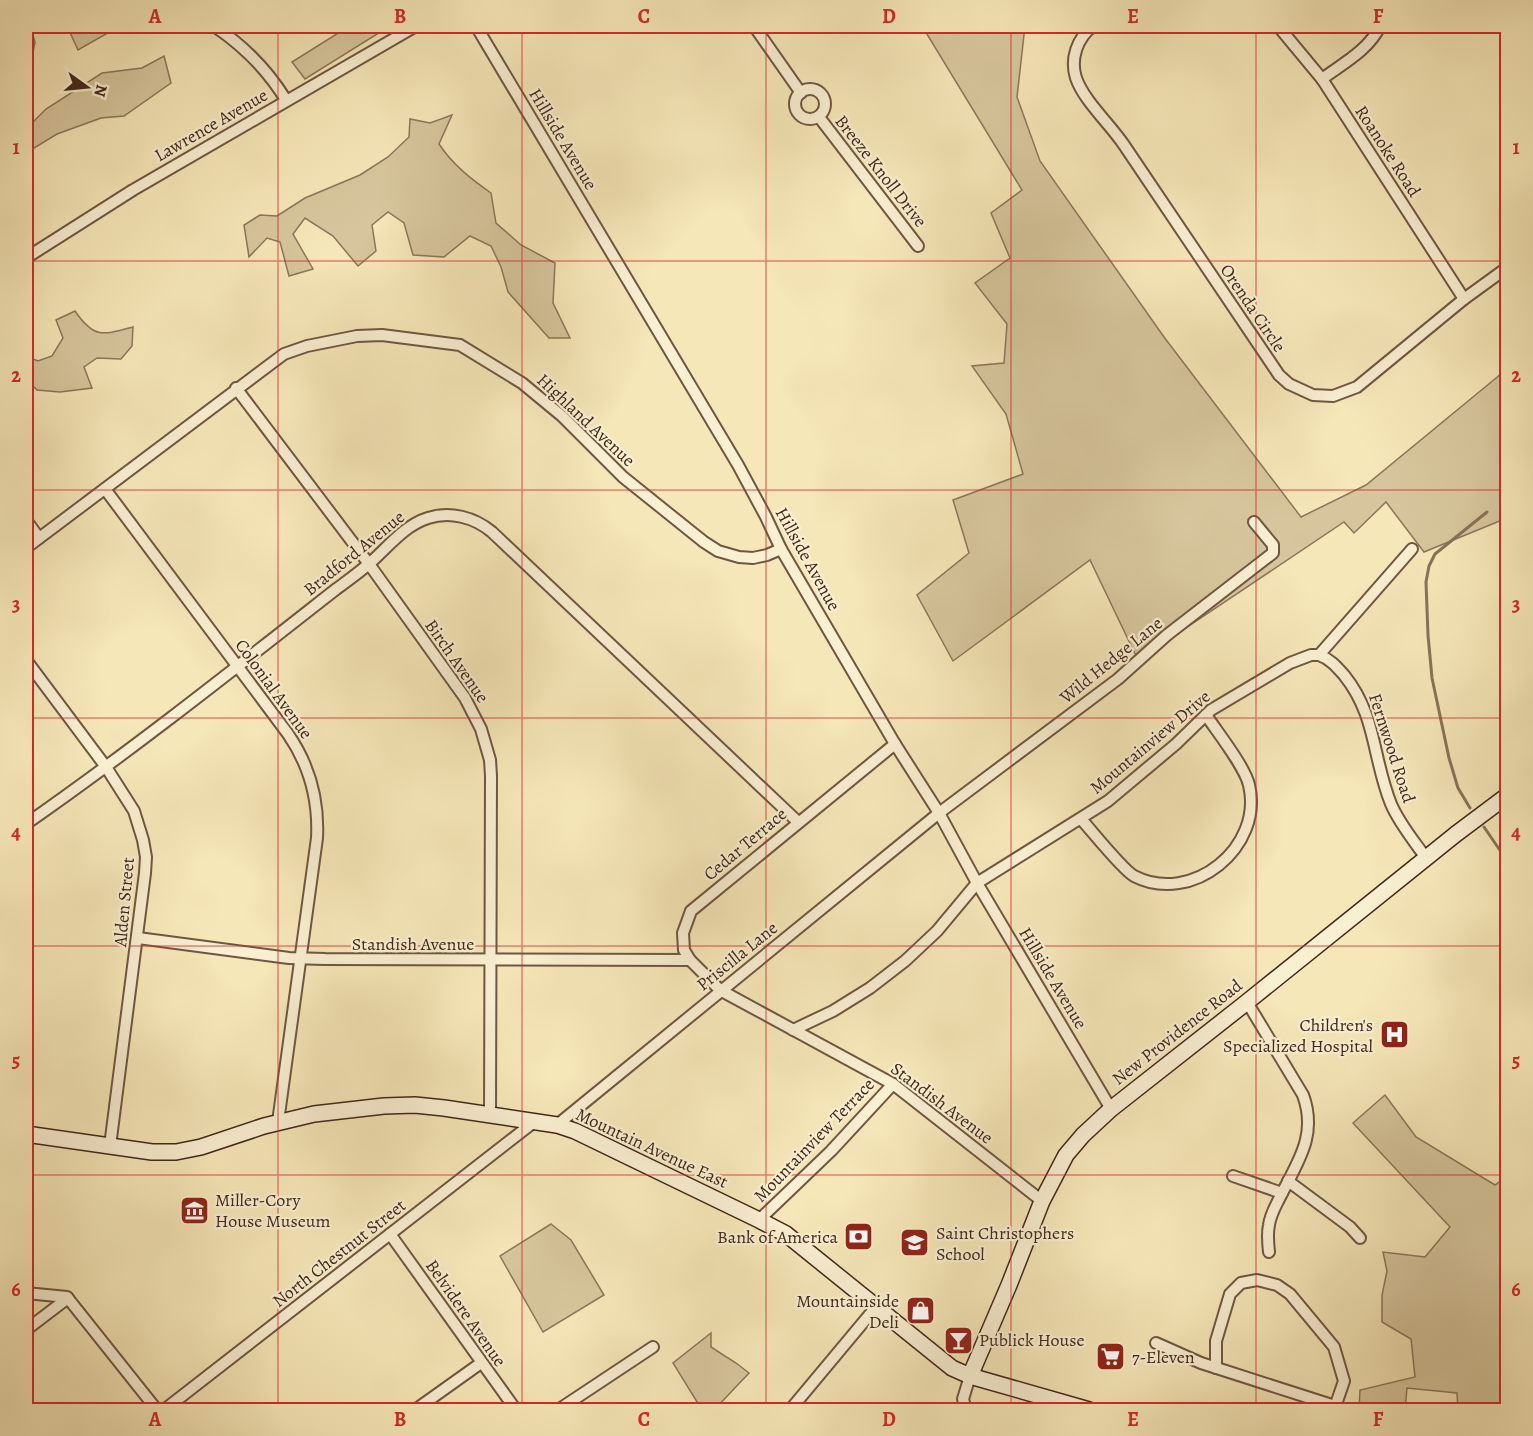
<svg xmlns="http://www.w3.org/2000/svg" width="1533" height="1436" viewBox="0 0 1533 1436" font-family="Alegreya,serif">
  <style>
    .green { fill: #d7c69d; stroke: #8c765b; stroke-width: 1.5 }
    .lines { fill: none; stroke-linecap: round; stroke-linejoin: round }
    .stream { stroke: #887358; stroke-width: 3 }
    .street-casing { stroke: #6e5741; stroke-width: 14 }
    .secondary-casing { stroke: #402719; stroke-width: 18 }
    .street { stroke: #f9efd1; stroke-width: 10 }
    .secondary { stroke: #f9efd1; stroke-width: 15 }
    .grid { fill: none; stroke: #d62828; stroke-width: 1.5; stroke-opacity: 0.55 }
    .labels { text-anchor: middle; stroke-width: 4.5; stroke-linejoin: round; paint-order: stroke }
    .street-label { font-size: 18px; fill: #402719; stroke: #f9efd1 }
    .poi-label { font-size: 18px; fill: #402719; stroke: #f9efd1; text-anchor: start }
    .neatline { fill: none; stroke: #d62828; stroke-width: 2 }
    .grid-label { font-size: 20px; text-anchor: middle; font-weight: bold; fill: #d62828 }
  </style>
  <rect width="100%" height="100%" fill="#f6e7b8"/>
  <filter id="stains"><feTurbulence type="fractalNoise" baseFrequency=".00333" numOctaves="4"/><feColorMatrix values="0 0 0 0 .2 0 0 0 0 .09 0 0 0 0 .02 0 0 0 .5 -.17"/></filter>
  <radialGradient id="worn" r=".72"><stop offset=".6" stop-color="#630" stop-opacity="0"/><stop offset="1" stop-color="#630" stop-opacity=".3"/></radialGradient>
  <g class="green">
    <polygon points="26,26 30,26 35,42 32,58 26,62"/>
    <polygon points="67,26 120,26 78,50"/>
    <polygon points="337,26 390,26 305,79 292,62 340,32"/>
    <polygon points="922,26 1025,26 1017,97 1040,161 1164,337 1301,517 1366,485 1507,369 1507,518 1424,552 1386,502 1354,533 1344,522 1138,660 1090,560 953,661 917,595 969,553 953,500 1023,474 1006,414 972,366 1004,363 1007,324 975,283 1010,258 991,213 1022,190"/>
    <polygon points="164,56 171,83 124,116 101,118 57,134 26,153 26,129 46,109 102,73 142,68"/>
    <path d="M452 115 439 144C453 165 471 179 491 193L496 223 521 245 555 263 553 303 570 338H549L508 292 501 267 491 246 470 236 444 257 413 255 404 223 388 212 372 225 376 251 358 266 333 236 305 218 293 234 313 269 289 276 280 242 267 238 249 257 244 225 260 215 277 216 305 198 360 175 388 157 409 137 410 119 430 123Z"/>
    <path d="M75 311C94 339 103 335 133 327L132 346 121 359 97 358 84 367 92 388 60 392 37 390 26 379V356L38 361 52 356 63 338 56 320Z"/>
    <polygon points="1385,1095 1416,1137 1495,1185 1507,1176 1507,1410 1458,1410 1457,1393 1407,1388 1405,1410 1359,1410 1360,1390 1415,1377 1411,1339 1382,1322 1382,1295 1387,1271 1383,1252 1425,1257 1450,1227 1353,1123"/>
    <polygon points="551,1224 571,1240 604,1295 543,1332 500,1256"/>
    <polygon points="711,1333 711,1347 736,1363 749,1373 714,1410 702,1410 673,1363"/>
  </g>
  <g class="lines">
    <g class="stream">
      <polyline points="1470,808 1458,788 1449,758 1432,678 1428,635 1426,582 1429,566 1435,554 1487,512"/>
      <polyline points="1484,827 1508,862"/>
    </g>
    <defs>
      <g id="street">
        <path d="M214 26C244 46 267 69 286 100"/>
        <polyline points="476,26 738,465 766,517 781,549 895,744 939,813 977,883 1111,1109"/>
        <polyline points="754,26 801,93"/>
        <path d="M1093 26C1077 38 1070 59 1076 78 1084 101 1110 124 1124 145 1176 222 1227 299 1279 375L1289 384 1313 395 1333 396 1357 387 1464 299 1508 267"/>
        <polyline points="1278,26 1322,79 1464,299"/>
        <path d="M1322 79C1342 64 1369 50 1380 26"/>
        <circle cx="810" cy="104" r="15"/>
        <polyline points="819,117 918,246"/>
        <polyline points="26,258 133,190 416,26"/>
        <polyline points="236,388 369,564 465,698 481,729 490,760 491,776 490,1115"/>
        <path d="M105 489 288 734C310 766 319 799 317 838L278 1122"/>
        <polyline points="26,520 39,538"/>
        <polyline points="26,548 284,354 307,346 357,336 382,335 460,345 522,383 562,416 623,477 704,542 718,551 739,557 753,558 767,555 781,549"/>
        <path d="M1319 655C1330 659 1336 666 1344 675 1377 716 1372 757 1391 804 1399 823 1414 841 1426 858"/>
        <polyline points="26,660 106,767 134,811 143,840 146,857 145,873 110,1146"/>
        <polyline points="895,744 691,911 683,933 684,950 690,960 720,990 893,1084 1042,1201"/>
        <path d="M1081 819C1092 831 1122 869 1134 876 1192 906 1264 847 1249 785 1245 767 1218 733 1206 715"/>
        <path d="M26 824C132 750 233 670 335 590 347 581 360 572 371 562 388 547 405 525 428 518 450 511 474 517 492 532L798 822"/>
        <polyline points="138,938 289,958 325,959 690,960"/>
        <path d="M1247 1002 1303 1095C1318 1136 1297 1163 1279 1199 1275 1207 1270 1216 1269 1225 1267 1234 1268 1243 1269 1252"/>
        <polyline points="793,1030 833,1011 870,988 905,961 937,931 977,883 1108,801 1176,744 1211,710 1290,663 1311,655 1319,655 1412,549"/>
        <polyline points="557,1125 939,813 1118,679 1167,635 1273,553 1273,545 1254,522"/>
        <polyline points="1233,1176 1282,1193"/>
        <polyline points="1288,1181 1350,1227 1360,1238"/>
        <polyline points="759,1220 831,1151 893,1084"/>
        <polyline points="390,1234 516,1410"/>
        <polyline points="26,1293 67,1297 157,1410"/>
        <polyline points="26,1330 68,1298"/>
        <polyline points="1156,1343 1201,1363 1335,1406"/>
        <polyline points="1216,1368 1216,1341 1230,1294 1241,1283 1257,1280 1277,1285 1290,1294 1334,1347 1344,1381 1334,1410"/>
        <polyline points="164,1410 534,1122"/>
        <polyline points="415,1410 481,1363"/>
        <polyline points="558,1410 653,1347"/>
        <polyline points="790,1410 876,1307"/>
        <polyline points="966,1410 963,1399 970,1376"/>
      </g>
      <g id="secondary">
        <polyline points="26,1134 152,1152 176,1152 201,1147 264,1126 314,1114 384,1106 415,1105 444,1108 557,1125 575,1131 759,1220 786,1234 952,1368 970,1376 1089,1410"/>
        <polyline points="970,1376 1009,1285 1042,1201 1066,1155 1083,1135 1111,1109 1247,1002 1456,834 1508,795"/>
      </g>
    </defs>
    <use href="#street" class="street-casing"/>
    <use href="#secondary" class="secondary-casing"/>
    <use href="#street" class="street"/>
    <use href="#secondary" class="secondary"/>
  </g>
  <path class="grid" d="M278 26V1410M522 26V1410M766 26V1410M1011 26V1410M1256 26V1410M26 261H1508M26 490H1508M26 718H1508M26 946H1508M26 1175H1508"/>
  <defs>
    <symbol id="hospital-square" viewBox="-11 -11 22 22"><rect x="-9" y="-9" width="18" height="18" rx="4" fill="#8f2418" stroke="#f9efd1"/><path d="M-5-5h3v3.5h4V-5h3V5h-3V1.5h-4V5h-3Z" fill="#fff"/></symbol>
    <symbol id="museum-square" viewBox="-11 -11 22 22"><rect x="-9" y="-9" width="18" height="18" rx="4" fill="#8f2418" stroke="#f9efd1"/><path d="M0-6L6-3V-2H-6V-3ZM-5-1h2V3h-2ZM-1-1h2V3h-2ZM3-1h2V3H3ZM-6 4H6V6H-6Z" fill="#fff"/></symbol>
    <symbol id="bank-square" viewBox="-11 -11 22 22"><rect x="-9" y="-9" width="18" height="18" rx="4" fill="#8f2418" stroke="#f9efd1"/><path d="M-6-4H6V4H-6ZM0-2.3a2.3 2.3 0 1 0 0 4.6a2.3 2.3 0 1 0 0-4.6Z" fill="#fff"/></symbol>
    <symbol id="school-square" viewBox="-11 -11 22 22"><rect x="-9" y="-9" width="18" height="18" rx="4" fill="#8f2418" stroke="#f9efd1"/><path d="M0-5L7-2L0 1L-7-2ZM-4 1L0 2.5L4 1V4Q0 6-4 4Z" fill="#fff"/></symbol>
    <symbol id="shop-square" viewBox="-11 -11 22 22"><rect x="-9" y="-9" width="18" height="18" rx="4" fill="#8f2418" stroke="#f9efd1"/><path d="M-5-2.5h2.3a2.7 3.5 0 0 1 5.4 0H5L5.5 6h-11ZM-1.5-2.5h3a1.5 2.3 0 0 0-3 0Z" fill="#fff"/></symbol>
    <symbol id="bar-square" viewBox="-11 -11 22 22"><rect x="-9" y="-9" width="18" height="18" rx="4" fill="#8f2418" stroke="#f9efd1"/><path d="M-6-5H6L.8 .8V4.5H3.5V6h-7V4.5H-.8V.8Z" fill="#fff"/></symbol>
    <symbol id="supermarket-square" viewBox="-11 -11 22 22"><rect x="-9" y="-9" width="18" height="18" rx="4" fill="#8f2418" stroke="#f9efd1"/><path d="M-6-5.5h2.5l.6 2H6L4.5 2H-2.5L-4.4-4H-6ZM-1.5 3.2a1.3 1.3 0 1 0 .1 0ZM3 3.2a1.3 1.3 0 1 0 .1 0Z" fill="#fff"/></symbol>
  </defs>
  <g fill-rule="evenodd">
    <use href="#hospital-square" x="1378" y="1018" width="33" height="33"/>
    <use href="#museum-square" x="178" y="1194" width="33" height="33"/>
    <use href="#bank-square" x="842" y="1220" width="33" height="33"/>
    <use href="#school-square" x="898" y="1226" width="33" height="33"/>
    <use href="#shop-square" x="904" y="1294" width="33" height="33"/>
    <use href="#bar-square" x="942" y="1324" width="33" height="33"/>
    <use href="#supermarket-square" x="1094" y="1340" width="33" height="33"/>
  </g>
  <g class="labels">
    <g class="street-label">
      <text transform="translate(211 125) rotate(-30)" y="6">Lawrence Avenue</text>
      <text transform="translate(563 139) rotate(59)" y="6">Hillside Avenue</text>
      <text transform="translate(1388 151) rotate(57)" y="6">Roanoke Road</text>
      <text transform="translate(881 171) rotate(52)" y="6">Breeze Knoll Drive</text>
      <text transform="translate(1253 308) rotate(56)" y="6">Orenda Circle</text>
      <text transform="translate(586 420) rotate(43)" y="6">Highland Avenue</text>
      <text transform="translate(354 553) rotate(-39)" y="6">Bradford Avenue</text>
      <text transform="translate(808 559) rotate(61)" y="6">Hillside Avenue</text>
      <text transform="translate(1111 660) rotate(-39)" y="6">Wild Hedge Lane</text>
      <text transform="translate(457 661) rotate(55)" y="6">Birch Avenue</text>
      <text transform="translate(274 689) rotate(54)" y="6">Colonial Avenue</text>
      <text transform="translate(1150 742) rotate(-40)" y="6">Mountainview Drive</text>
      <text transform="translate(1392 748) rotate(72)" y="6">Fernwood Road</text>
      <text transform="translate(745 844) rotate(-40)" y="6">Cedar Terrace</text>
      <text transform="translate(124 902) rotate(-85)" y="6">Alden Street</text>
      <text x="413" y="950">Standish Avenue</text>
      <text transform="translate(737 956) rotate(-39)" y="6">Priscilla Lane</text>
      <text transform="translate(1053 978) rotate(59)" y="6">Hillside Avenue</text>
      <text transform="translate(1177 1032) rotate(-38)" y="6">New Providence Road</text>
      <text transform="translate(942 1103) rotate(37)" y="6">Standish Avenue</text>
      <text transform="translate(814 1140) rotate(-46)" y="6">Mountainview Terrace</text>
      <text transform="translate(652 1148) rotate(25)" y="6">Mountain Avenue East</text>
      <text transform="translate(339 1253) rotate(-38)" y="6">North Chestnut Street</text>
      <text transform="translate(466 1313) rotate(55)" y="6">Belvidere Avenue</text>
    </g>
    <g class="poi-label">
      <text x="1373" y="1031" text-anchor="end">Children's<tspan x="1373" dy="21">Specialized Hospital</tspan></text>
      <text x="215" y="1206">Miller-Cory<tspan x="215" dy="21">House Museum</tspan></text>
      <text x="936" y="1239">Saint Christophers<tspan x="936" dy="21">School</tspan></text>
      <text x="838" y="1243" text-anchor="end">Bank of America</text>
      <text x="899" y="1307" text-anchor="end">Mountainside<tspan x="899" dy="21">Deli</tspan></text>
      <text x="979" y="1346">Publick House</text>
      <text x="1132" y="1363">7-Eleven</text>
    </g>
  </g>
  <rect width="1533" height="1436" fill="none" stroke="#f6e7b8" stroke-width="66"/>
  <g transform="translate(87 87) rotate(105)" stroke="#f9efd1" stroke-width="4.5" paint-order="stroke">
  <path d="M0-4.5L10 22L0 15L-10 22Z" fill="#402719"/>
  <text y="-9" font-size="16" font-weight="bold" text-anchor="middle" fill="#402719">N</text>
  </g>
  <rect x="33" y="33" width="1467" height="1370" class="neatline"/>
  <g class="grid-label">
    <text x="155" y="23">A</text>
    <text x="400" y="23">B</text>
    <text x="644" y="23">C</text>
    <text x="889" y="23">D</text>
    <text x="1133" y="23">E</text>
    <text x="1378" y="23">F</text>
    <text x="16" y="154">1</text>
    <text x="1516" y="154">1</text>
    <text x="16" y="382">2</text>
    <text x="1516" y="382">2</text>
    <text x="16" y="611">3</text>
    <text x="1516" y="611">3</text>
    <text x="16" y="839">4</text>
    <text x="1516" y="839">4</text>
    <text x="16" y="1067">5</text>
    <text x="1516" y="1067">5</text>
    <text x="16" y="1296">6</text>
    <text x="1516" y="1296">6</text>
    <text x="155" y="1426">A</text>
    <text x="400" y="1426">B</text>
    <text x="644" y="1426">C</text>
    <text x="889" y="1426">D</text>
    <text x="1133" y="1426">E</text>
    <text x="1378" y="1426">F</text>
  </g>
  <rect width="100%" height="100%" filter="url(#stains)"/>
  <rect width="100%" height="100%" fill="url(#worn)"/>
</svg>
